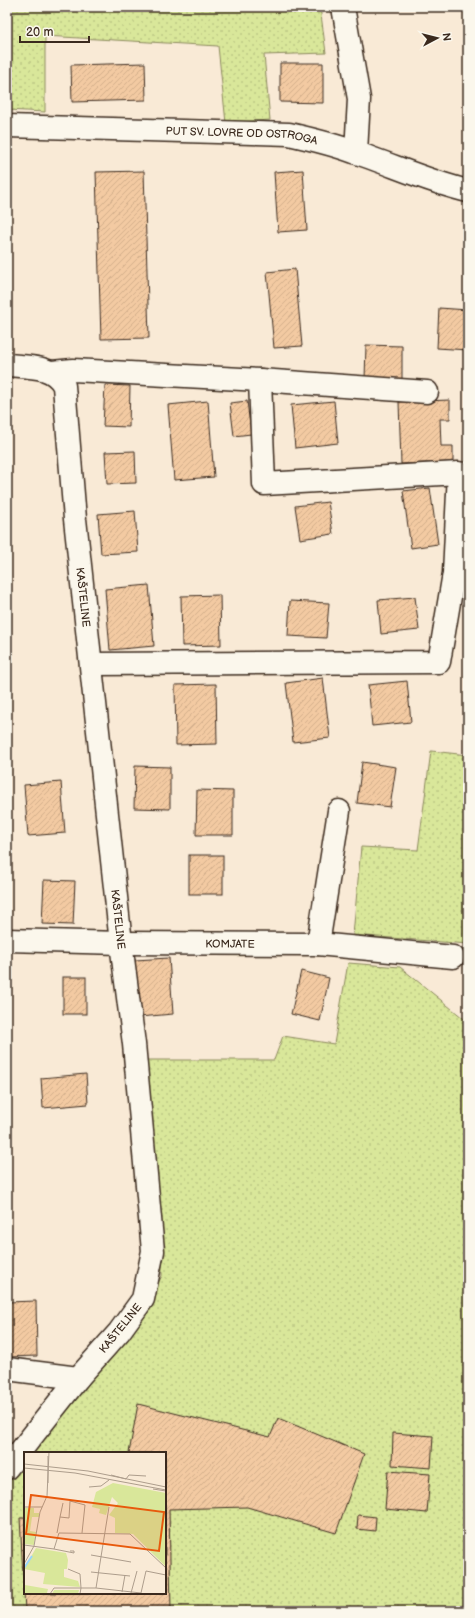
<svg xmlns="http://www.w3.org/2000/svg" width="475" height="1618" viewBox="0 0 475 1618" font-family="'Balsamiq Sans',sans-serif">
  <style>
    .grass { fill: url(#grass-dots); stroke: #8a885c }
    .building { fill: url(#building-hatch); stroke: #3b2a1e }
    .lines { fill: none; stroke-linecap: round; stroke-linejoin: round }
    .minor-casing { stroke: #3b2a1e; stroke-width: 25 }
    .minor { stroke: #fbf7ec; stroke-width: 22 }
    .labels { text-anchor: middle; stroke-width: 3; stroke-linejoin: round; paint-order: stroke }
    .street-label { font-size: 11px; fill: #3b2a1e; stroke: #fbf7ec }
    .inset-river { fill: none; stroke: #99d6fa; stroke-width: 2 }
    .inset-road { fill: none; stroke: #ad9d8c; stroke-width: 1 }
    .view { fill: #e8590c; fill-opacity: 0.15; stroke: #e8590c; stroke-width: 2 }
    .inset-edge { fill: none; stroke: #3b2a1e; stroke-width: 2 }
  </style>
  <defs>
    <pattern id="grass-dots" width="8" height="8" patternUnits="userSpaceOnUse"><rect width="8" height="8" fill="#d9e79a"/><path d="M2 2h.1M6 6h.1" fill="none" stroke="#bbc684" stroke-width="1.8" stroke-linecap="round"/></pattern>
    <pattern id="building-hatch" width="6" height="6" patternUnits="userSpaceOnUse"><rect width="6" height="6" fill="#f3caa2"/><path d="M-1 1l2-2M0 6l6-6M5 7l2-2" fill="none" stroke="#d1ae8b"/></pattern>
  </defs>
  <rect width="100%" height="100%" fill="#f9ead6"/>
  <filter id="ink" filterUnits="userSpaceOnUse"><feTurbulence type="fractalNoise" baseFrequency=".025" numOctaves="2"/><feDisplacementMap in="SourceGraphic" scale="8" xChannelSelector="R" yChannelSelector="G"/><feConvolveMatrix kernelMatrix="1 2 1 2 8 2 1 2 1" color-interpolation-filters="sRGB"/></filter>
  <g filter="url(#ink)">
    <g class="grass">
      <polygon points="7,7 320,7 326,53 264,55 270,120 226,123 218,46 45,36 45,112 7,110"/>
      <polygon points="431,751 468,755 468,944 353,935 361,847 418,850"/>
      <polygon points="348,963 400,967 468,1022 468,1611 7,1611 7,1476 25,1456 25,1593 165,1593 165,1453 27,1453 127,1337 162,1276 161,1234 144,1060 274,1060 283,1036 334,1044"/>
    </g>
    <g class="building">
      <polygon points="145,63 146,100 72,102 71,65"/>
      <polygon points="280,63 323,63 323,103 280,102"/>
      <polygon points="303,170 307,230 278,232 274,172"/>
      <polygon points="144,171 149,338 101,339 96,172"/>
      <polygon points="295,269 302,346 274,348 267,272"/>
      <polygon points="439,308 468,310 468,350 437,348"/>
      <polygon points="366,345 402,346 402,380 365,379"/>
      <polygon points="105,385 130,386 129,427 103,426"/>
      <polygon points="450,400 450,419 440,419 441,446 453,446 453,462 401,464 399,402"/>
      <polygon points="208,401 214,477 174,480 168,405"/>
      <polygon points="247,401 251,434 234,436 230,403"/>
      <polygon points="334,401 338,443 295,448 291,405"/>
      <polygon points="135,451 136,483 107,484 105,452"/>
      <polygon points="430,488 438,544 411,548 403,491"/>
      <polygon points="328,502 333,534 300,539 295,506"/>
      <polygon points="135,511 138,552 101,554 98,514"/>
      <polygon points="149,585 154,646 110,650 105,589"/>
      <polygon points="220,595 221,645 182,646 181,596"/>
      <polygon points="415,597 419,630 381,634 378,600"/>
      <polygon points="290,601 329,603 326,638 288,636"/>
      <polygon points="323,678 330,738 293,742 286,683"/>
      <polygon points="407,681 411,722 372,726 368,685"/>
      <polygon points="216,684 217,744 176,745 175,685"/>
      <polygon points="362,762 396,767 390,807 357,803"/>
      <polygon points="135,766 170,767 170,809 134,808"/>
      <polygon points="61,782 65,833 28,836 24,785"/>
      <polygon points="197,790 233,791 233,835 196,835"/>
      <rect x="189" y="855" width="34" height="39"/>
      <polygon points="44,880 75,881 73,925 42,924"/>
      <polygon points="169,958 173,1014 139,1017 135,960"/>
      <polygon points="301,971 329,978 320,1021 291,1014"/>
      <rect x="63" y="977" width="23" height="37"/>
      <polygon points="86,1074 88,1104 43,1108 41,1078"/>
      <polygon points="36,1301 37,1356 7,1357 7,1302"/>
      <polygon points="138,1404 270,1437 278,1418 364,1454 336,1533 247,1507 169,1509 171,1611 25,1611 20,1518 25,1518 25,1593 165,1593 165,1453 129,1453"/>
      <polygon points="393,1433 433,1436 431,1468 392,1465"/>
      <polygon points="388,1471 430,1474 427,1513 385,1509"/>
      <polygon points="358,1515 376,1517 375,1531 357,1529"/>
    </g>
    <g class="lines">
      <defs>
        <g id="minor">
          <polyline points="343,7 359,99 356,152"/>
          <path id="s1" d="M7 126 289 134C311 139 333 144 354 152 393 165 429 182 468 191"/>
          <path id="s2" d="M7 365C28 367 54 365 64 386L75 519 121 943 134 1044 153 1251 143 1299 119 1332 78 1378 7 1468"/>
          <polyline points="52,372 73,370 260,380 264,484 459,473 454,573 439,662 92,664"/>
          <polyline points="260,380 427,392"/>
          <path id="s3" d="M7 940 121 943 318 944 453 957"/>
          <polyline points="318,944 339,811"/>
          <polyline points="7,1369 78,1378"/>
        </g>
      </defs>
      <use href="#minor" class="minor-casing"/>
      <use href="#minor" class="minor"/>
    </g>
  </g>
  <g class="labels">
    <g class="street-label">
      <text dy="4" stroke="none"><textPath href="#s1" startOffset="235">PUT SV. LOVRE OD OSTROGA</textPath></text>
      <text dy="4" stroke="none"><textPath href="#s2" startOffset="276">KAŠTELINE</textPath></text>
      <text dy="4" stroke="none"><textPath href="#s2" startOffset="600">KAŠTELINE</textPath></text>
      <text dy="4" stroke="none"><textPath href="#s3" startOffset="223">KOMJATE</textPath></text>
      <text transform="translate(120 1328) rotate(-51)" y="4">KAŠTELINE</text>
    </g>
  </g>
  <g transform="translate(24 1452)">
    <rect width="142" height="142" fill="#f9ead6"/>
    <path d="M89 31 142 41V115L109 82 91 81V66L85 63 94 51 88 45 82 63 75 61 76 57 68 55 72 40ZM0 56H10V61H15V65H8L6 79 12 80 10 93 0 92ZM12 96 42 101 44 108 43 117H40V125L54 129 56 135 19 132 21 121 0 117ZM30 138H55L54 142H28Z" fill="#d9e79a"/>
    <path d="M1 133 24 137 23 141H1Z" fill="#d9e79a"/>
    <path class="inset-river" d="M0 116 8 104"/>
    <path class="inset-road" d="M0 12 64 19 142 35M0 16 51 21 142 38M87 23 102 27 105 23 122 24M24 31V4M65 35 77 34 85 28M129 37 142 39M0 55H18M36 65 39 51M33 81 36 65 45 66 46 49 61 53 58 81M0 93 30 97 35 81 106 82 142 116M30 97 50 101V99H46M67 103 107 110M0 112 10 94 16 60 23 44 25 0M67 120 106 124M72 136 117 141 122 119 142 123M98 140 101 123M107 141 113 119M26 142 30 136H57L56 122 44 117M56 142 57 136H72L85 55"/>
    <path class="view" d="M7 43 140 60 135 99 2 82Z"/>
    <rect width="142" height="142" class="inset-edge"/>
  </g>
  <rect width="475" height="1618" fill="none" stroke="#fbf7ec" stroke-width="24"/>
  <rect x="12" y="12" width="451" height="1594" fill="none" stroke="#3b2a1e" stroke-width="1.5" filter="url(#ink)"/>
  <g transform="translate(437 38) rotate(83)" stroke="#fbf7ec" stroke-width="3" paint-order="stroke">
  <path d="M0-3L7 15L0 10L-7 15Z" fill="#3b2a1e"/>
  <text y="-6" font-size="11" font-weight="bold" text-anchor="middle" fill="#3b2a1e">N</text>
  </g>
  <path d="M20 36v6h69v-6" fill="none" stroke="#3b2a1e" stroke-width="2"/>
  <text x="26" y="36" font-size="12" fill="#3b2a1e" stroke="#fbf7ec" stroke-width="3" paint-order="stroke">20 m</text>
</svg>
